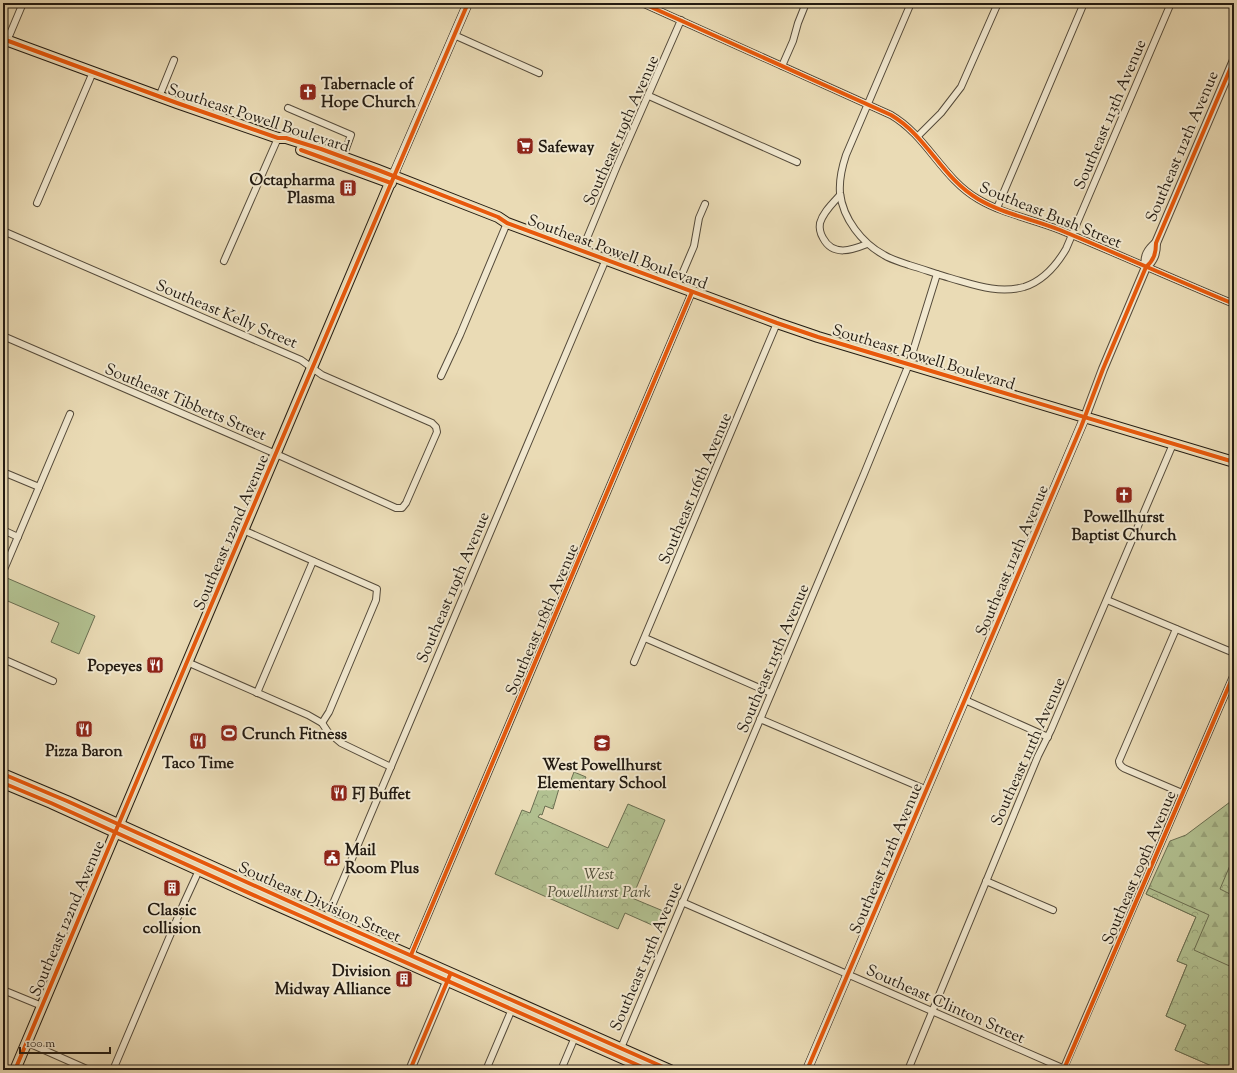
<svg xmlns="http://www.w3.org/2000/svg" width="1237" height="1073" viewBox="0 0 1237 1073" font-family="'Sorts Mill Goudy',serif">
  <style>
    .green { fill: #b2c191; stroke: #6a6e51 }
    .forest { fill: url(#forest-firs); stroke: #6a6e51 }
    .park { fill: url(#park-crowns); stroke: #6a6e51 }
    .lines { fill: none; stroke-linecap: round; stroke-linejoin: round }
    .minor-casing { stroke: #544a3a; stroke-width: 8 }
    .tertiary-casing { stroke: #544a3a; stroke-width: 10 }
    .secondary-casing { stroke: #221a11; stroke-width: 10 }
    .primary-casing { stroke: #221a11; stroke-width: 12 }
    .minor { stroke: #f1e8cf; stroke-width: 6 }
    .tertiary { stroke: #f1e8cf; stroke-width: 8 }
    .secondary { stroke: #f1e8cf; stroke-width: 9 }
    .primary { stroke: #eadbb5; stroke-width: 10 }
    .cycleway-casing { stroke: #f1e8cf; stroke-width: 6 }
    .cycleway { stroke: #e8590c; stroke-width: 4 }
    .labels { text-anchor: middle; stroke-width: 4; stroke-linejoin: round; paint-order: stroke }
    .poi-label { font-size: 16px; font-weight: bold; fill: #221a11; stroke: #f1e8cf; text-anchor: start }
    .street-label { font-size: 16px; fill: #221a11; stroke: #f1e8cf }
    .park-label { font-size: 16px; font-style: italic; fill: #4d4c37; stroke: #f1e8cf }
  </style>
  <defs>
    <pattern id="forest-firs" width="22" height="20" patternUnits="userSpaceOnUse"><rect width="22" height="20" fill="#b2c191"/><path d="M5 1l3.5 6h-7zM16 11l3.5 6h-7z" fill="#99a57c"/></pattern>
    <pattern id="park-crowns" width="20" height="18" patternUnits="userSpaceOnUse"><rect width="20" height="18" fill="#b2c191"/><path d="M2 6a3 3 0 1 1 6 0M12 15a3 3 0 1 1 6 0" fill="none" stroke="#99a57c"/></pattern>
  </defs>
  <rect width="100%" height="100%" fill="#eadbb5"/>
  <filter id="stains"><feTurbulence type="fractalNoise" baseFrequency=".005" numOctaves="4"/><feColorMatrix values="0 0 0 0 .2 0 0 0 0 .09 0 0 0 0 .02 0 0 0 .5 -.17"/></filter>
  <radialGradient id="worn" r=".72"><stop offset=".6" stop-color="#630" stop-opacity="0"/><stop offset="1" stop-color="#630" stop-opacity=".3"/></radialGradient>
  <polygon class="green" points="7,578 95,616 79,654 51,642 59,623 3,599 3,587"/>
  <polygon class="forest" points="1234,799 1234,1070 1221,1070 1175,1050 1186,1025 1166,1016 1187,965 1177,961 1196,917 1146,894 1170,841 1186,835"/>
  <g class="park">
    <polygon points="574,772 586,777 580,790 569,785"/>
    <polygon points="543,778 560,785 553,809 545,806 542,815 540,814 538,817 608,848 628,804 665,820 632,898 668,913 661,929 625,913 618,929 495,874 522,810 530,813"/>
    <polygon points="1234,856 1234,896 1220,889"/>
    <polygon points="1149,888 1209,915 1194,950 1234,968 1234,1070 1221,1070 1175,1050 1186,1025 1166,1016 1187,965 1177,961 1196,917 1146,894"/>
  </g>
  <g class="lines">
    <defs>
      <g id="minor">
        <path d="M642 3 891 115C927 136 942 178 978 199 1003 214 1033 219 1060 230 1118 254 1176 280 1234 304"/>
        <path d="M911 3 846 155C842 167 839 180 840 193 843 219 862 243 884 255 892 260 901 262 909 265 923 269 936 274 950 278 975 285 998 294 1024 287 1043 281 1056 266 1066 249L1171 3"/>
        <polyline points="454,35 539,73"/>
        <polyline points="7,41 23,3"/>
        <polyline points="782,66 793,41 798,23 806,3"/>
        <polyline points="649,96 797,162"/>
        <polyline points="159,97 174,60"/>
        <polyline points="288,108 351,135 343,157"/>
        <polyline points="918,136 941,113 961,87 998,3"/>
        <path d="M840 195C833 203 823 212 820 223 819 229 820 233 823 238 833 257 852 250 867 244"/>
        <polyline points="37,203 93,72"/>
        <polyline points="997,208 1084,3"/>
        <polyline points="3,231 301,360 322,375 432,423 436,427 437,432 406,503 402,508 396,508 276,454 3,336"/>
        <polyline points="582,250 617,166 681,20"/>
        <polyline points="224,261 278,138"/>
        <polyline points="677,286 694,246 699,218 705,204"/>
        <polyline points="441,376 460,335 507,223"/>
        <polyline points="3,472 39,487"/>
        <polyline points="3,530 18,537"/>
        <polyline points="243,530 377,589 376,600 329,712 322,723"/>
        <polyline points="3,572 70,414"/>
        <polyline points="1107,600 1234,653"/>
        <path d="M1176 629 1119 761C1119 766 1123 768 1128 770L1182 793"/>
        <polyline points="645,638 771,693"/>
        <polyline points="3,659 53,681"/>
        <polyline points="187,662 308,715 322,723 328,732 341,743 391,767"/>
        <polyline points="634,662 777,323"/>
        <polyline points="257,693 313,561"/>
        <polyline points="965,700 1048,737"/>
        <polyline points="760,719 927,790"/>
        <polyline points="986,881 1053,910"/>
        <polyline points="682,902 1067,1070"/>
        <polyline points="326,920 606,259"/>
        <polyline points="411,955 692,292"/>
        <polyline points="3,990 42,1006"/>
        <polyline points="26,1042 89,1070"/>
        <polyline points="621,1048 864,474 909,364 937,274"/>
        <polyline points="113,1070 183,905 200,868"/>
        <polyline points="486,1070 512,1009"/>
        <polyline points="561,1070 575,1037"/>
        <polyline points="908,1070 1038,756 1051,730 1173,444"/>
        <polyline points="1063,1070 1234,674"/>
      </g>
      <g id="tertiary">
        <path d="M1146 267C1144 256 1148 250 1156 243"/>
        <path d="M1085 417 1103 369 1146 267C1154 260 1156 253 1156 243L1234 60"/>
        <polyline points="410,1070 449,977"/>
      </g>
      <g id="secondary">
        <polyline points="393,176 468,3"/>
        <polyline points="807,1070 1085,417"/>
      </g>
      <g id="primary">
        <polyline points="3,39 177,103 278,138 286,138 321,149 378,170 498,217 507,223 777,323 818,337 1234,462"/>
        <polyline points="301,150 391,183"/>
        <polyline points="3,774 67,801 335,922 670,1070"/>
        <polyline points="3,783 51,803 260,898 649,1070"/>
        <polyline points="15,1070 393,176"/>
      </g>
    </defs>
    <use href="#minor" class="minor-casing"/>
    <use href="#tertiary" class="tertiary-casing"/>
    <use href="#secondary" class="secondary-casing"/>
    <use href="#primary" class="primary-casing"/>
    <use href="#minor" class="minor"/>
    <use href="#tertiary" class="tertiary"/>
    <use href="#secondary" class="secondary"/>
    <use href="#primary" class="primary"/>
    <defs>
      <g id="cycleway">
        <path d="M642 3 891 115C927 136 942 178 978 199 1003 214 1033 219 1060 230 1118 254 1176 280 1234 304"/>
        <polyline points="3,39 177,103 278,138 286,138 321,149 378,170 498,217 507,223 777,323 818,337 1234,462"/>
        <polyline points="301,150 391,183"/>
        <polyline points="3,774 67,801 335,922 670,1070"/>
        <polyline points="3,783 51,803 260,898 649,1070"/>
        <polyline points="411,955 692,292"/>
        <polyline points="15,1070 195,643 468,3"/>
        <polyline points="410,1070 450,975"/>
        <path d="M807 1070 1081 427 1103 369 1146 267C1154 260 1156 253 1156 243L1234 60"/>
        <polyline points="1067,1070 1064,1069 1234,674"/>
      </g>
    </defs>
    <use href="#cycleway" class="cycleway-casing"/>
    <use href="#cycleway" class="cycleway"/>
  </g>
  <defs>
    <symbol id="church-square" viewBox="-11 -11 22 22"><rect x="-9" y="-9" width="18" height="18" rx="4" fill="#8f2418" stroke="#f1e8cf"/><path d="M-1.2-6h2.4v3.5h3.3v2.4h-3.3V6h-2.4V-.1h-3.3v-2.4h3.3Z" fill="#fff"/></symbol>
    <symbol id="supermarket-square" viewBox="-11 -11 22 22"><rect x="-9" y="-9" width="18" height="18" rx="4" fill="#8f2418" stroke="#f1e8cf"/><path d="M-6-5.5h2.5l.6 2H6L4.5 2H-2.5L-4.4-4H-6ZM-1.5 3.2a1.3 1.3 0 1 0 .1 0ZM3 3.2a1.3 1.3 0 1 0 .1 0Z" fill="#fff"/></symbol>
    <symbol id="building-square" viewBox="-11 -11 22 22"><rect x="-9" y="-9" width="18" height="18" rx="4" fill="#8f2418" stroke="#f1e8cf"/><path d="M-4-6H4V6H1V3H-1V6H-4ZM-2.5-4.3h1.7v1.8h-1.7ZM.8-4.3h1.7v1.8H.8ZM-2.5-1h1.7V.8h-1.7ZM.8-1h1.7V.8H.8Z" fill="#fff"/></symbol>
    <symbol id="restaurant-square" viewBox="-11 -11 22 22"><rect x="-9" y="-9" width="18" height="18" rx="4" fill="#8f2418" stroke="#f1e8cf"/><path d="M-5-6h1v4h1v-4h1v4h1v-4h1v5L-1.5 .5V6h-2V.5L-5-1ZM5-6V6H3V1.5H1.5Q1.5-4 5-6Z" fill="#fff"/></symbol>
    <symbol id="stadium-square" viewBox="-11 -11 22 22"><rect x="-9" y="-9" width="18" height="18" rx="4" fill="#8f2418" stroke="#f1e8cf"/><path d="M0-5a6.5 5 0 1 0 0 10a6.5 5 0 1 0 0-10ZM-3.5-1.8h7v3.6h-7Z" fill="#fff"/></symbol>
    <symbol id="school-square" viewBox="-11 -11 22 22"><rect x="-9" y="-9" width="18" height="18" rx="4" fill="#8f2418" stroke="#f1e8cf"/><path d="M0-5L7-2L0 1L-7-2ZM-4 1L0 2.5L4 1V4Q0 6-4 4Z" fill="#fff"/></symbol>
    <symbol id="civic-square" viewBox="-11 -11 22 22"><rect x="-9" y="-9" width="18" height="18" rx="4" fill="#8f2418" stroke="#f1e8cf"/><path d="M-.6-6.5H3V-4.5H.6V-3L4-1V1h2V6H-6V1h2V-1L-.6-3ZM-1.2 2.5V6h2.4V2.5Z" fill="#fff"/></symbol>
  </defs>
  <g fill-rule="evenodd">
    <use href="#church-square" x="298" y="82" width="20" height="20"/>
    <use href="#supermarket-square" x="515" y="136" width="20" height="20"/>
    <use href="#building-square" x="338" y="178" width="20" height="20"/>
    <use href="#church-square" x="1114" y="485" width="20" height="20"/>
    <use href="#restaurant-square" x="145" y="655" width="20" height="20"/>
    <use href="#restaurant-square" x="74" y="719" width="20" height="20"/>
    <use href="#stadium-square" x="219" y="723" width="20" height="20"/>
    <use href="#restaurant-square" x="188" y="731" width="20" height="20"/>
    <use href="#school-square" x="592" y="733" width="20" height="20"/>
    <use href="#restaurant-square" x="329" y="783" width="20" height="20"/>
    <use href="#civic-square" x="322" y="848" width="20" height="20"/>
    <use href="#building-square" x="162" y="878" width="20" height="20"/>
    <use href="#building-square" x="394" y="969" width="20" height="20"/>
  </g>
  <g class="labels">
    <g class="poi-label">
      <text x="321" y="89">Tabernacle of<tspan x="321" dy="18">Hope Church</tspan></text>
      <text x="538" y="152">Safeway</text>
      <text x="335" y="185" text-anchor="end">Octapharma<tspan x="335" dy="18">Plasma</tspan></text>
      <text x="1124" y="522" text-anchor="middle">Powellhurst<tspan x="1124" dy="18">Baptist Church</tspan></text>
      <text x="142" y="671" text-anchor="end">Popeyes</text>
      <text x="242" y="739">Crunch Fitness</text>
      <text x="84" y="756" text-anchor="middle">Pizza Baron</text>
      <text x="198" y="768" text-anchor="middle">Taco Time</text>
      <text x="602" y="770" text-anchor="middle">West Powellhurst<tspan x="602" dy="18">Elementary School</tspan></text>
      <text x="352" y="799">FJ Buffet</text>
      <text x="345" y="855">Mail<tspan x="345" dy="18">Room Plus</tspan></text>
      <text x="172" y="915" text-anchor="middle">Classic<tspan x="172" dy="18">collision</tspan></text>
      <text x="391" y="976" text-anchor="end">Division<tspan x="391" dy="18">Midway Alliance</tspan></text>
    </g>
    <g class="street-label">
      <text transform="translate(1109 114) rotate(-67)" y="6">Southeast 113th Avenue</text>
      <text transform="translate(259 117) rotate(18)" y="6">Southeast Powell Boulevard</text>
      <text transform="translate(620 130) rotate(-66)" y="6">Southeast 119th Avenue</text>
      <text transform="translate(1181 146) rotate(-67)" y="6">Southeast 112th Avenue</text>
      <text transform="translate(1051 214) rotate(22)" y="6">Southeast Bush Street</text>
      <text transform="translate(618 251) rotate(20)" y="6">Southeast Powell Boulevard</text>
      <text transform="translate(227 313) rotate(23)" y="6">Southeast Kelly Street</text>
      <text transform="translate(924 356) rotate(17)" y="6">Southeast Powell Boulevard</text>
      <text transform="translate(186 401) rotate(23)" y="6">Southeast Tibbetts Street</text>
      <text transform="translate(694 488) rotate(-67)" y="6">Southeast 116th Avenue</text>
      <text transform="translate(230 532) rotate(-67)" y="6">Southeast 122nd Avenue</text>
      <text transform="translate(1011 560) rotate(-67)" y="6">Southeast 112th Avenue</text>
      <text transform="translate(452 587) rotate(-67)" y="6">Southeast 119th Avenue</text>
      <text transform="translate(541 619) rotate(-67)" y="6">Southeast 118th Avenue</text>
      <text transform="translate(772 658) rotate(-67)" y="6">Southeast 115th Avenue</text>
      <text transform="translate(1027 751) rotate(-66)" y="6">Southeast 111th Avenue</text>
      <text transform="translate(885 858) rotate(-67)" y="6">Southeast 112th Avenue</text>
      <text transform="translate(1138 867) rotate(-67)" y="6">Southeast 109th Avenue</text>
      <text transform="translate(320 901) rotate(24)" y="6">Southeast Division Street</text>
      <text transform="translate(66 918) rotate(-67)" y="6">Southeast 122nd Avenue</text>
      <text transform="translate(645 956) rotate(-67)" y="6">Southeast 115th Avenue</text>
      <text transform="translate(946 1003) rotate(24)" y="6">Southeast Clinton Street</text>
    </g>
    <g class="park-label">
      <text x="599" y="879">West<tspan x="599" dy="18">Powellhurst Park</tspan></text>
    </g>
  </g>
  <rect width="1237" height="1073" fill="none" stroke="#eadbb5" stroke-width="16"/>
  <rect x="4" y="4" width="1229" height="1065" fill="none" stroke="#221a11" stroke-width="2"/>
  <rect x="8" y="8" width="1221" height="1057" fill="none" stroke="#221a11"/>
  <path d="M20 1047v6h90v-6" fill="none" stroke="#221a11" stroke-width="2"/>
  <text x="26" y="1047" font-size="12" fill="#221a11" stroke="#f1e8cf" stroke-width="3" paint-order="stroke">100 m</text>
  <rect width="100%" height="100%" filter="url(#stains)"/>
  <rect width="100%" height="100%" fill="url(#worn)"/>
</svg>
